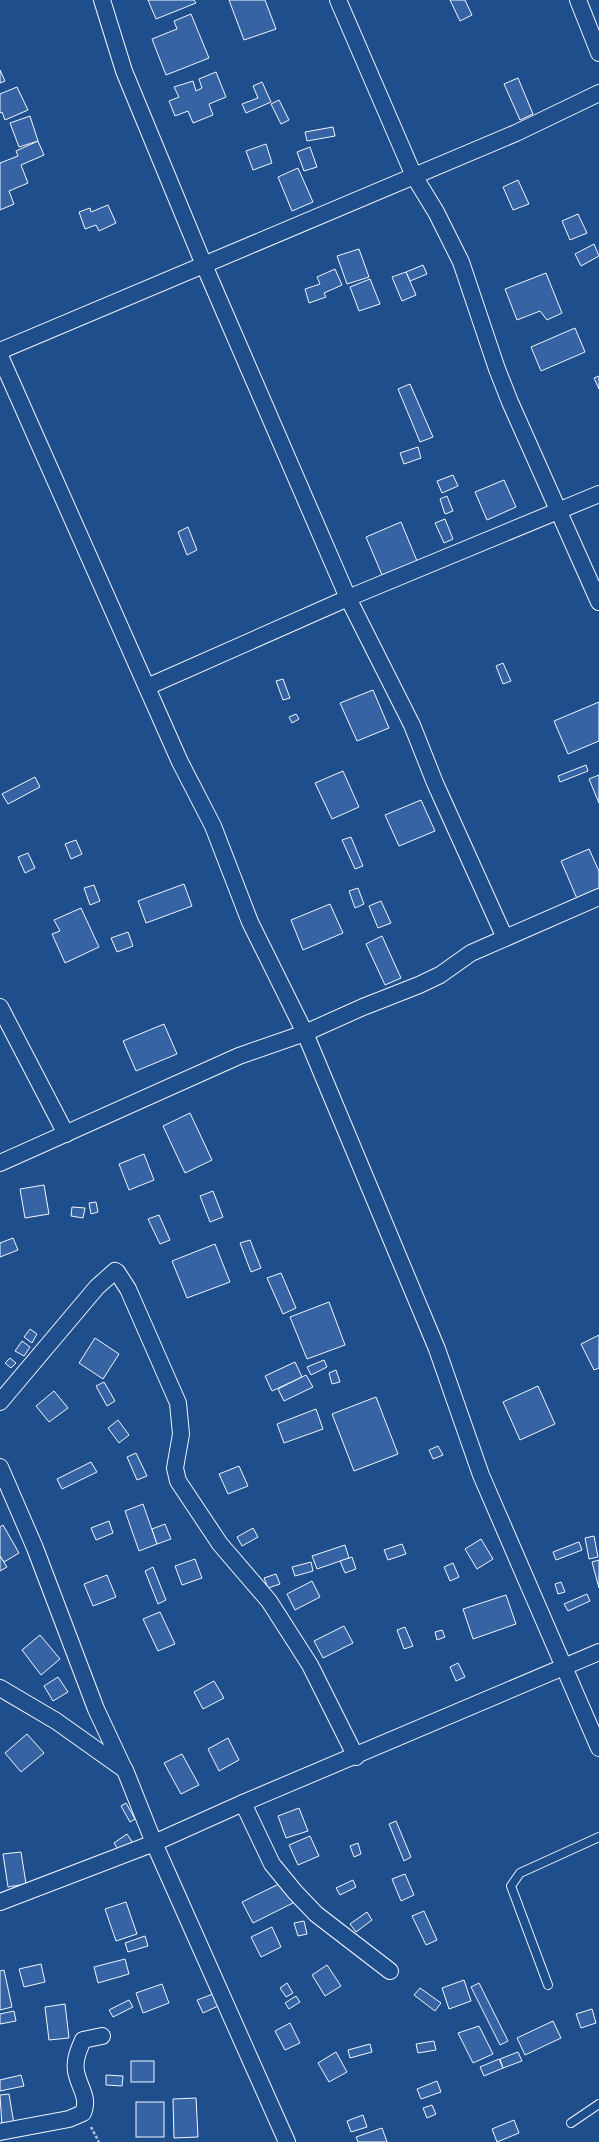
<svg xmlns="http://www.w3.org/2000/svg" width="599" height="2142" viewBox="0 0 599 2142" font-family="Cabin,sans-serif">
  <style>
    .building { fill: #3563a3; stroke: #f2f6ff }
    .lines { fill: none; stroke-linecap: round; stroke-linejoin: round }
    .lane-casing { stroke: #f2f6ff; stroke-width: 10 }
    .street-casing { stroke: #f2f6ff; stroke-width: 18 }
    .path { stroke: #b3c4dc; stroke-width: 2.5; stroke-dasharray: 3 2; stroke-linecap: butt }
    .lane { stroke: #1f4e8c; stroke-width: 8 }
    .street { stroke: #1f4e8c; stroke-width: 16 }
  </style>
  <rect width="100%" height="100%" fill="#1f4e8c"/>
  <g class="building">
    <polygon points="148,0 194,0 196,3 156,19"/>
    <polygon points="229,0 265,0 276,29 244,40"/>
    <polygon points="450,0 465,0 472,15 460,21"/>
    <polygon points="191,14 209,58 166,75 152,39 177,29 174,21"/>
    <polygon points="0,70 5,81 0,83"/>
    <polygon points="216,72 226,97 209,104 213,115 193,123 188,111 175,116 169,101 179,97 174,87 193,81 196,91 202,88 199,79"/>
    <polygon points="518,78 533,114 520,120 504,84"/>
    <polygon points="262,82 271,102 246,113 242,104 258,98 253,86"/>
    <polygon points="17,87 28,110 5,120 2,112 0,113 0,94"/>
    <polygon points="279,100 289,120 281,124 271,104"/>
    <polygon points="30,116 38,141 19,147 10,123"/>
    <polygon points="333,127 335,136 307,141 305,132"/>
    <polygon points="38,141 44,155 21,165 28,183 9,191 14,204 0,210 0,163 18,156 16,151"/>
    <polygon points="266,144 272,163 253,170 246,151"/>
    <polygon points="310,147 317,167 304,171 297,152"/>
    <polygon points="298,168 313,202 292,211 278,177"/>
    <polygon points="518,180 529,204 513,210 503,187"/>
    <polygon points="108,205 116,223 99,231 96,225 85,229 79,212 90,208 91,212"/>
    <polygon points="578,214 587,233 570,240 562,221"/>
    <polygon points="594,244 599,256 581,266 575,254"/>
    <polygon points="359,249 369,277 347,284 337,256"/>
    <polygon points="423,265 427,274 410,281 406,272"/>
    <polygon points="335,269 342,285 324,293 326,297 309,303 305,289 320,284 317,277"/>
    <polygon points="406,272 416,295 402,301 392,277"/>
    <polygon points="546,273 562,313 547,320 540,311 517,320 505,289"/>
    <polygon points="370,279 380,304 359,311 350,287"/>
    <polygon points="575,328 585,352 541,371 531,347"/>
    <polygon points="599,376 599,389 594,378"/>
    <polygon points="410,384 433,437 420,442 398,389"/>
    <polygon points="418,447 421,458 404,464 400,453"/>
    <polygon points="453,475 458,486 442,493 437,481"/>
    <polygon points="504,480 516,507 487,520 475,492"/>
    <polygon points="447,496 453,511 445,514 440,499"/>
    <polygon points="445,519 453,539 444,543 435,523"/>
    <polygon points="401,522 417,561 382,575 366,537"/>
    <polygon points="188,527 197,550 187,555 178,532"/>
    <polygon points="503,663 511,681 503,684 496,666"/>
    <polygon points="283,679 290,698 283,700 276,681"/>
    <polygon points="373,690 389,728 357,741 340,703"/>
    <polygon points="599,702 599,741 568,754 554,721"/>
    <polygon points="296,714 299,719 292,723 289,717"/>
    <polygon points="586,765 588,771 560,782 558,776"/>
    <polygon points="343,771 359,807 332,819 315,783"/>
    <polygon points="599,775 599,803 589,779"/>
    <polygon points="35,777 40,787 8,804 2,794"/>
    <polygon points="421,800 435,831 399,846 385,815"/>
    <polygon points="351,837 363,866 355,869 342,840"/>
    <polygon points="76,840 82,854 71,859 65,844"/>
    <polygon points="589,849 599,871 599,892 578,901 561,861"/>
    <polygon points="28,853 35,868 25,873 18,857"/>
    <polygon points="184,884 192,906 146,923 138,901"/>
    <polygon points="94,885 100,901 90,905 84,888"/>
    <polygon points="358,888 364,904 355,908 349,891"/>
    <polygon points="381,901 391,923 378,928 369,906"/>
    <polygon points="330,904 343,933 303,950 291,920"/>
    <polygon points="81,908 99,947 65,963 52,934 60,931 54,920"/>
    <polygon points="128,932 133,946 117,952 111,938"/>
    <polygon points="382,936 401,978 385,985 366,944"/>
    <polygon points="164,1024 177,1054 136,1071 123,1041"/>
    <polygon points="190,1113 212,1160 185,1173 163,1126"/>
    <polygon points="144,1154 154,1180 129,1190 119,1164"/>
    <polygon points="44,1185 49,1214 25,1218 20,1189"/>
    <polygon points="213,1191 223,1217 210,1222 200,1196"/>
    <polygon points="96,1202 98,1212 91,1214 89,1203"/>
    <polygon points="72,1207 85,1208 83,1218 71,1216"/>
    <polygon points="159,1215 170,1240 160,1244 148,1219"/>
    <polygon points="13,1238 18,1250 0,1257 0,1243"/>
    <polygon points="250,1240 261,1268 251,1272 240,1243"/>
    <polygon points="215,1244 230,1282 187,1298 172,1261"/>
    <polygon points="281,1273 296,1308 283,1314 267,1278"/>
    <polygon points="329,1302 345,1345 307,1359 290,1317"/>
    <polygon points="30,1329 37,1334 32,1343 24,1337"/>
    <polygon points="599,1335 599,1368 594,1370 581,1344"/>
    <polygon points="95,1338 119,1354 103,1379 79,1363"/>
    <polygon points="22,1341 30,1347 24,1356 15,1351"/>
    <polygon points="10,1358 16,1363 11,1368 5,1363"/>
    <polygon points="324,1360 327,1367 311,1375 307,1367"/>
    <polygon points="295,1362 302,1377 272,1391 265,1376"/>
    <polygon points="336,1370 340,1382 332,1384 329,1373"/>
    <polygon points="306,1375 313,1387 284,1401 278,1389"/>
    <polygon points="104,1382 115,1401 107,1406 96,1386"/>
    <polygon points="538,1386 555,1424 520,1440 503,1402"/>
    <polygon points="54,1391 68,1408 49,1422 36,1406"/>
    <polygon points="376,1397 398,1454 354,1471 332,1414"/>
    <polygon points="316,1409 323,1429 284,1443 277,1424"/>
    <polygon points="118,1420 129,1435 119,1443 108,1428"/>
    <polygon points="438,1446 443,1455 433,1459 429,1450"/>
    <polygon points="136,1453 147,1476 137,1480 127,1457"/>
    <polygon points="91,1462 97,1472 62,1489 57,1479"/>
    <polygon points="239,1466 248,1486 228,1494 219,1474"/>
    <polygon points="143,1504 157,1544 139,1551 125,1511"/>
    <polygon points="109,1521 113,1533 96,1540 91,1528"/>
    <polygon points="165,1524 171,1539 157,1544 152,1529"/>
    <polygon points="3,1525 19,1553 4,1562 0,1556 0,1527"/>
    <polygon points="253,1528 258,1537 242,1546 237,1537"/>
    <polygon points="594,1536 598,1557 589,1559 585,1538"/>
    <polygon points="481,1539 493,1559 477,1569 465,1549"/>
    <polygon points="579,1542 582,1550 556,1560 553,1552"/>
    <polygon points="402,1544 406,1554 388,1560 384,1550"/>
    <polygon points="345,1545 349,1558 317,1569 312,1556"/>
    <polygon points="0,1556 7,1567 0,1571"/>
    <polygon points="352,1557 356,1569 345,1573 340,1561"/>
    <polygon points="195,1559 202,1578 182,1585 175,1566"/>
    <polygon points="599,1560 599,1588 592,1562"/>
    <polygon points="311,1562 313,1571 295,1576 292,1567"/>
    <polygon points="453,1563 459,1577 450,1581 444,1567"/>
    <polygon points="153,1567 166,1600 158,1604 145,1571"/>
    <polygon points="276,1574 280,1584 268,1588 264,1578"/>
    <polygon points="107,1575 116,1597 93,1606 84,1584"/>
    <polygon points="312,1581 320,1597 295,1610 287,1594"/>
    <polygon points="561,1582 565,1592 558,1594 555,1584"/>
    <polygon points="587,1594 590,1601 568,1611 564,1604"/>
    <polygon points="506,1595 516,1624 473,1639 463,1609"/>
    <polygon points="160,1612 175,1644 158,1651 143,1619"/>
    <polygon points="344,1626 353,1643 323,1658 314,1641"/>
    <polygon points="405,1627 413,1646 404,1649 397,1630"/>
    <polygon points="442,1630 445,1637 437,1640 435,1632"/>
    <polygon points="40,1635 60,1659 41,1675 22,1650"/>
    <polygon points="458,1663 465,1677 456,1681 450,1667"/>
    <polygon points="58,1677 68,1692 53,1701 44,1686"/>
    <polygon points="214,1681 224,1698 203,1709 194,1692"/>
    <polygon points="27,1734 44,1753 21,1772 5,1753"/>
    <polygon points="228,1738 239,1760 219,1771 208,1749"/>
    <polygon points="182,1754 199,1785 181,1794 164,1763"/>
    <polygon points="126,1803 135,1819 130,1822 121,1806"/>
    <polygon points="299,1808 308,1831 286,1838 278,1816"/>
    <polygon points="396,1821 411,1857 404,1861 389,1824"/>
    <polygon points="127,1834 133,1843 119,1851 114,1843"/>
    <polygon points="310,1836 319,1856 298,1865 289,1845"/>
    <polygon points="358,1843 361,1854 354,1857 350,1846"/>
    <polygon points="21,1852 26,1884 8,1887 3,1854"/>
    <polygon points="405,1874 414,1895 401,1901 392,1879"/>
    <polygon points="353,1880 356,1887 340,1895 336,1888"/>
    <polygon points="283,1882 293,1903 253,1923 242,1902"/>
    <polygon points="126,1902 137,1934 116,1941 105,1909"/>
    <polygon points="424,1911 437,1940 426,1945 412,1916"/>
    <polygon points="367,1912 372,1920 356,1932 350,1924"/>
    <polygon points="304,1921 307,1934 298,1936 294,1923"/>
    <polygon points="272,1927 281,1947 261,1957 251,1937"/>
    <polygon points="145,1936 148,1946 128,1952 125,1943"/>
    <polygon points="125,1959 129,1974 98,1983 94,1967"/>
    <polygon points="41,1964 45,1982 24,1987 19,1969"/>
    <polygon points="327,1965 341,1986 325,1996 312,1975"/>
    <polygon points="4,1970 12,2007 0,2010 0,1971"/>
    <polygon points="464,1980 471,2001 449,2009 442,1988"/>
    <polygon points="287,1983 293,1993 286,1997 280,1988"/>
    <polygon points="479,1983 508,2041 500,2045 471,1987"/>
    <polygon points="162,1984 169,2003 143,2013 136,1993"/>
    <polygon points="420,1988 441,2003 435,2011 414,1995"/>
    <polygon points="213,1994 218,2006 203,2013 197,2000"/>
    <polygon points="296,1996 300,2002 289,2009 285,2003"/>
    <polygon points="129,2000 133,2007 113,2017 109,2010"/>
    <polygon points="65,2004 69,2038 49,2040 45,2007"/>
    <polygon points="592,2009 596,2023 581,2028 576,2014"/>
    <polygon points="14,2011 16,2021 0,2024 0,2014"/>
    <polygon points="553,2021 561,2038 525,2055 517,2038"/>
    <polygon points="290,2023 300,2043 285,2050 275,2031"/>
    <polygon points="479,2026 493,2054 473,2063 458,2033"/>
    <polygon points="434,2041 436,2050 418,2053 416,2044"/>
    <polygon points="370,2044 372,2052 350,2058 348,2050"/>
    <polygon points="336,2052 347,2072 329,2082 318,2063"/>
    <polygon points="518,2052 522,2061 503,2068 500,2059"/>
    <polygon points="499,2059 503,2068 484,2076 480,2067"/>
    <rect x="131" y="2061" width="23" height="21"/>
    <polygon points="21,2075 24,2086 0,2091 0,2080"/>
    <polygon points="106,2075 123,2076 122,2086 106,2085"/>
    <polygon points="437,2081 441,2092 421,2099 417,2089"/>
    <polygon points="9,2094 14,2124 2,2126 0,2095"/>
    <polygon points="196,2098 198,2137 174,2138 173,2099"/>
    <rect x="136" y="2102" width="28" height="35"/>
    <polygon points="432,2105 436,2114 427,2118 423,2108"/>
    <polygon points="363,2115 367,2127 351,2132 347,2121"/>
    <polygon points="514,2120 519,2133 497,2142 492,2129"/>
    <polygon points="382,2128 387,2142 358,2142 356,2137"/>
  </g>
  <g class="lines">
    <defs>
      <g id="lane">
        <polyline points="548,1985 511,1886 520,1873 599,1837"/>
        <polyline points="571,2123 599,2104"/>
      </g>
      <g id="street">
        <polyline points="102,0 124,71 204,265 348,598 412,725 435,783 505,938"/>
        <polyline points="338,0 414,176 436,212 461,262 497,369 510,402 599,602"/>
        <polyline points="578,0 599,53"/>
        <polyline points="0,351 516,133 599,93"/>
        <polyline points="0,356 180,762 213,826 250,922 305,1033 437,1349 481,1475 599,1748"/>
        <polyline points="147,687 348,598 599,494"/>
        <polyline points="0,1007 66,1134"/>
        <polyline points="0,1163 239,1056 305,1033 363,1007 419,985 440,975 471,953 599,897"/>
        <polyline points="0,1402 97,1287 115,1271 117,1272 128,1289 178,1403 181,1434 175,1468 178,1481 220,1544 269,1601 287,1629 310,1665 356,1757"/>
        <polyline points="0,1467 35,1548 96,1709 124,1769"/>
        <polyline points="0,1688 56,1721 125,1770 154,1843 287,2142"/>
        <polyline points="243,1803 272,1864 295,1892 316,1914 390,1971"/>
        <polyline points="0,1902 154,1843 243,1803 599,1652"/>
        <path d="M0 2132 69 2119 83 2113C90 2097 78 2086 76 2071 74 2060 79 2049 83 2040L102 2036"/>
      </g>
    </defs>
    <use href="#lane" class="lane-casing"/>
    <use href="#street" class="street-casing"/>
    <polyline class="path" points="91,2127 99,2142"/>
    <use href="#lane" class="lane"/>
    <use href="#street" class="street"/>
  </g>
</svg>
